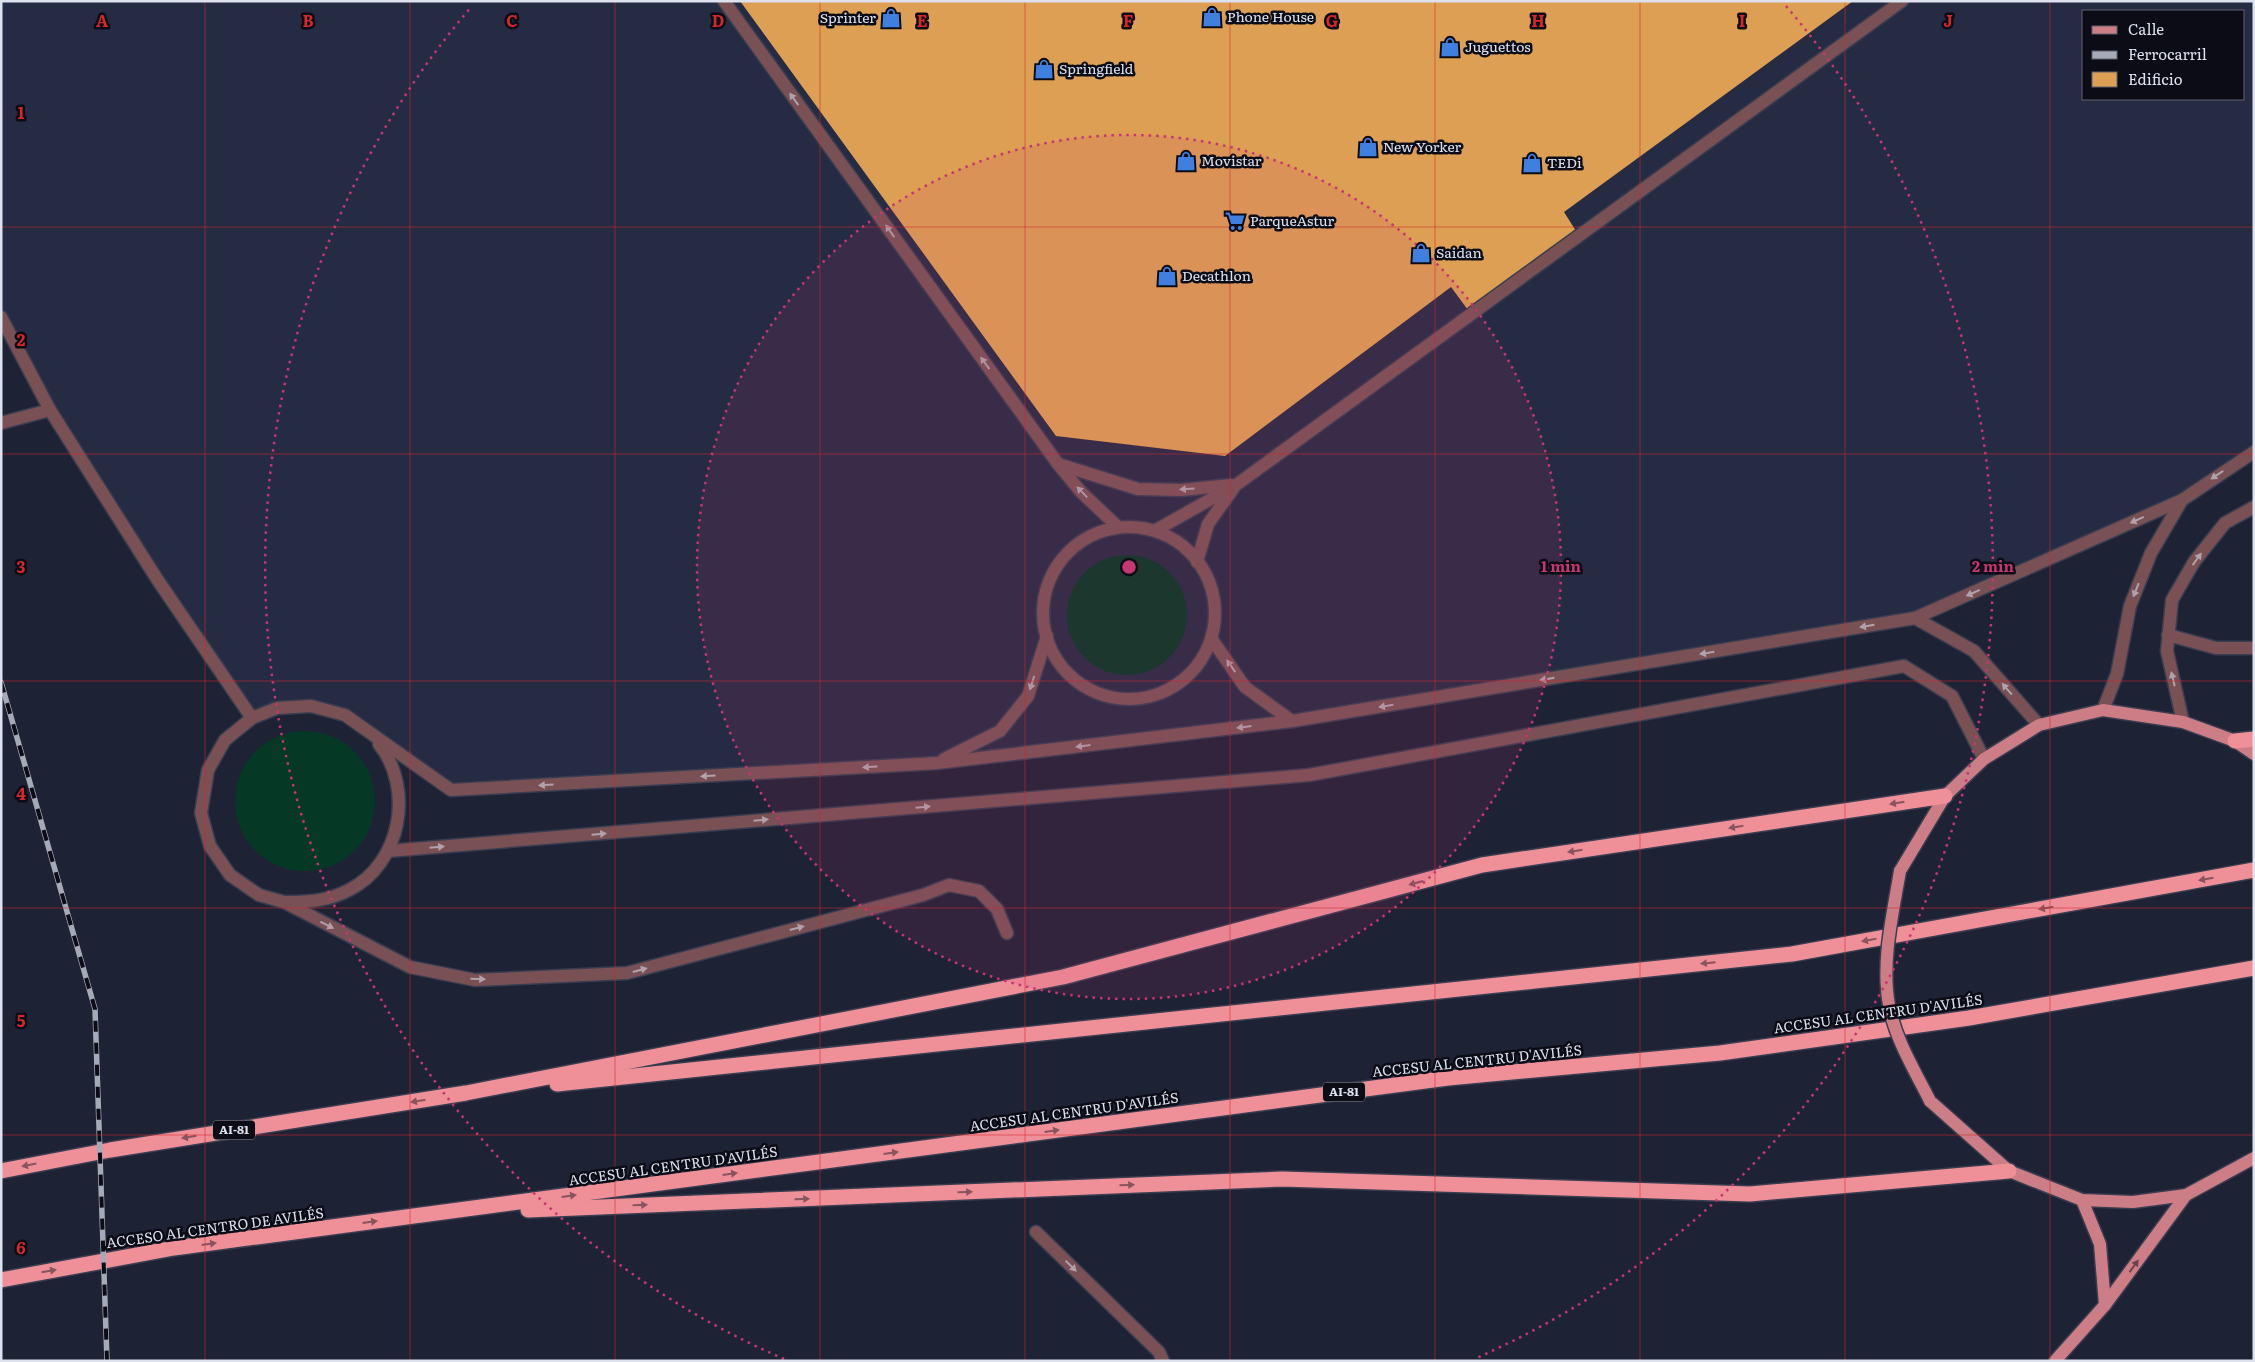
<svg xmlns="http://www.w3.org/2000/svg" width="2255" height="1362" viewBox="0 0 2255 1362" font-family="Literata,serif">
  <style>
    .built { fill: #262b44; fill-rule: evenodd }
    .green { fill: #053825 }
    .building { fill: #dd9f54 }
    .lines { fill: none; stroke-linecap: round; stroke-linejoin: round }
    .lane-casing { stroke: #393d4f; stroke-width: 15 }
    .street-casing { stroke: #393d4f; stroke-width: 15 }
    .primary-casing { stroke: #393d4f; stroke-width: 15 }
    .highway-casing { stroke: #393d4f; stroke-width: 18 }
    .lane { stroke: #795155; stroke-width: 12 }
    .street { stroke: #795155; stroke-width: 12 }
    .primary { stroke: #cd7d85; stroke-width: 12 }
    .highway { stroke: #ef8f98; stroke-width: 15 }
    .rail-casing { stroke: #a5a9b8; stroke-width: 5.5 }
    .rail { stroke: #0b0c15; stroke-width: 4; stroke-dasharray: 11; stroke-linecap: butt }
    .primary-bridge-casing { stroke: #393d4f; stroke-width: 15; stroke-linecap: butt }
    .primary-bridge { stroke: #cd7d85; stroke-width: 12 }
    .oneway { fill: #b1a1aa }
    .oneway2 { fill: #88545d }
    .oneway3 { fill: #6c444d }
    .grid { fill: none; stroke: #d62828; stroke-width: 1; stroke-opacity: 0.55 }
    .ring { fill: none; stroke: #c63671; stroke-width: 2.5; stroke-dasharray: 2.5 5 }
    .labels { text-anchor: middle; stroke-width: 5; stroke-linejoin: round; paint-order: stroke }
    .shield { fill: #0b0c15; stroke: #9fa2ae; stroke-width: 1 }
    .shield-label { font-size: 12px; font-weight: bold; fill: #dee2ef }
    .poi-label { font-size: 14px; fill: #dee2ef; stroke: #0b0c15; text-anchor: start }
    .street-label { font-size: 14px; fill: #dee2ef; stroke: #0b0c15 }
    .grid-label { font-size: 16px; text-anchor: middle; font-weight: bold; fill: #d62828; stroke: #0b0c15; stroke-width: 5; stroke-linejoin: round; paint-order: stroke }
    .centre { fill: #c63671; stroke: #0b0c15; stroke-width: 2.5 }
    .ring-label { font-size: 15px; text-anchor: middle; font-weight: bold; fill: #c63671; stroke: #0b0c15; stroke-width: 5; stroke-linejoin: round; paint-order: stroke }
  </style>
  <rect width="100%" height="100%" fill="#1e2235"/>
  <path class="built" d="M1 1H2254V452L2182 500 1915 618 1292 721 937 763 451 790 373 736 311 706 252 718 157 579 1 317ZM2084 11H2244V99H2084Z"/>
  <g class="green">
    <circle cx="1127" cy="615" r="60"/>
    <circle cx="305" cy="801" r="70"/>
  </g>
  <polygon class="building" points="740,1 1853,1 1564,212 1576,231 1468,310 1451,287 1225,456 1056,436"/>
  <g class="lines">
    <defs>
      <g id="lane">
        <polyline points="724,1 1058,464 1081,492 1117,526"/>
        <polyline points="1058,464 1138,489 1181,490 1231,485"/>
        <circle cx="1129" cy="613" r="86"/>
        <polyline points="1156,530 1236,485 1902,1"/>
        <polyline points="1197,562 1208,524 1233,489"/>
        <polyline points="1915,618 1974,651 2039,725"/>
        <polyline points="1213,641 1245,687 1292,721"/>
        <polyline points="2103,710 2117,674 2130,606 2151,553 2182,500"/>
        <polyline points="2183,722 2167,651 2172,600 2194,562 2225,523 2254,507"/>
        <polyline points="944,759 1000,731 1028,696 1047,636"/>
        <polyline points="388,851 1309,775 1904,666 1952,696 1984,759"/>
        <path d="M286 902C309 902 328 901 349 890 402 863 414 788 379 744"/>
        <polyline points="1007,933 997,909 979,891 949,885 923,895 627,973 475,980 410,967 284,902 259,895 230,875 210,846 201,813 208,770 225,740 252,718 277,708 311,706 345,715 451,790 937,763 1292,721 1915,618 2182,500 2254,452"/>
        <polyline points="1036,1232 1159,1352 1163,1361"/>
      </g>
      <g id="street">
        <polyline points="1,317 50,410 157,579 252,718"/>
        <polyline points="1,423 50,410"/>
        <polyline points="2168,635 2216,648 2254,648"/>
      </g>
      <g id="primary">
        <polyline points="1900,871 1945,796 1984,759 2039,725 2103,710 2183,722 2235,741 2254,754"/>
        <polyline points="1930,1101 2009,1171 2082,1200 2133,1202 2186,1195 2254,1158"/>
        <polyline points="2082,1200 2100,1244 2105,1305"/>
        <polyline points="2055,1361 2105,1305 2186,1195"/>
      </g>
      <g id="highway">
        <polyline points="2235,741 2254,739"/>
        <polyline points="557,1084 1792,954 2254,870"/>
        <polyline points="1,1171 110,1150 466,1093 1063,977 1482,865 1945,796"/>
        <polyline points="528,1210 1282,1179 1750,1194 2009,1171"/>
        <polyline points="1,1280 174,1248 1448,1078 1720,1053 1969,1018 2254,968"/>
      </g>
    </defs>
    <use href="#lane" class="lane-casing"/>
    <use href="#street" class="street-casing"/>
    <use href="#primary" class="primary-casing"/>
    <use href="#highway" class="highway-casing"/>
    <use href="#lane" class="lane"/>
    <use href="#street" class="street"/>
    <use href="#primary" class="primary"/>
    <use href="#highway" class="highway"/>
    <defs>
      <polyline id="rail" points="1,682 95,1009 107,1361"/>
    </defs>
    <use href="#rail" class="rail-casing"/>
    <use href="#rail" class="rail"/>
    <defs>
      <path id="primary-bridge" d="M1900 871C1893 913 1881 962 1889 1005 1895 1039 1915 1071 1930 1101"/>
    </defs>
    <use href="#primary-bridge" class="primary-bridge-casing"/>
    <use href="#primary-bridge" class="primary-bridge"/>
  </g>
  <defs><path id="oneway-solid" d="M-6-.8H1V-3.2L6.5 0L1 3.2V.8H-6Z" transform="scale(1.25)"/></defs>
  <g class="oneway">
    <use href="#oneway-solid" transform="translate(794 99) rotate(-126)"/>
    <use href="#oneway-solid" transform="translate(890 231) rotate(-125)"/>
    <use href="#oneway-solid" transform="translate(985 363) rotate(-126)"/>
    <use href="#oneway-solid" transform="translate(2217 475) rotate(146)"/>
    <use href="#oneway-solid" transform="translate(1187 489) rotate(176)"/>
    <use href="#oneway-solid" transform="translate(1082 492) rotate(-134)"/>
    <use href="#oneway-solid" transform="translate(2137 520) rotate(156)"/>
    <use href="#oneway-solid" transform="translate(2197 559) rotate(-54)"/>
    <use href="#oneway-solid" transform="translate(2136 590) rotate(112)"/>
    <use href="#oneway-solid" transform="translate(1973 593) rotate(156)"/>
    <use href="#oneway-solid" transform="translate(1867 626) rotate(171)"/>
    <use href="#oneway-solid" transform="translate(1707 653) rotate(171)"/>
    <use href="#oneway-solid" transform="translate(1231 666) rotate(-125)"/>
    <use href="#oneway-solid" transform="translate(1547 679) rotate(171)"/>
    <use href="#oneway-solid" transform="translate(2173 679) rotate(-103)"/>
    <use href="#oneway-solid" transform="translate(1032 683) rotate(108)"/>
    <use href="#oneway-solid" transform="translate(2007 689) rotate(-131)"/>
    <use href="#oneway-solid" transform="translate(1386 706) rotate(171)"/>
    <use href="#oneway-solid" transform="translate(1244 727) rotate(173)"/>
    <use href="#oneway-solid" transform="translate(1083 746) rotate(173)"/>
    <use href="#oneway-solid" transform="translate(870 767) rotate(177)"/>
    <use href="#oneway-solid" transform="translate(708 776) rotate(177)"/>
    <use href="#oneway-solid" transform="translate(546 785) rotate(177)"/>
    <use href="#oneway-solid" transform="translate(923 807) rotate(-5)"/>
    <use href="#oneway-solid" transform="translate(761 820) rotate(-5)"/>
    <use href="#oneway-solid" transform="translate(599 834) rotate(-5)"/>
    <use href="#oneway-solid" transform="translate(437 847) rotate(-5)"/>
    <use href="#oneway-solid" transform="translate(327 925) rotate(27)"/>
    <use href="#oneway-solid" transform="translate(797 928) rotate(-15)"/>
    <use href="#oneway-solid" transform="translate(640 970) rotate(-15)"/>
    <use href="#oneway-solid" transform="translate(478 979) rotate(2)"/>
    <use href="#oneway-solid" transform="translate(1071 1266) rotate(44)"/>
  </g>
  <g class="oneway2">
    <use href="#oneway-solid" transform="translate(1897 803) rotate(171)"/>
    <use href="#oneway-solid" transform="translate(1736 827) rotate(171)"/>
    <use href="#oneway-solid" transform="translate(1575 851) rotate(171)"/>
    <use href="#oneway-solid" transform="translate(2206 879) rotate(170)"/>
    <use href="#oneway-solid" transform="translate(1416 883) rotate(165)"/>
    <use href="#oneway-solid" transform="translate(2046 908) rotate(170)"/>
    <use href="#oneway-solid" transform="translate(1869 940) rotate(170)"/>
    <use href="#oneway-solid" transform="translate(1708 963) rotate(174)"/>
    <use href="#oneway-solid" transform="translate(418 1101) rotate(171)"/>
    <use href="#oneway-solid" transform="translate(1052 1131) rotate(-8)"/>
    <use href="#oneway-solid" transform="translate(189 1137) rotate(171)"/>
    <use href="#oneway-solid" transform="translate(891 1153) rotate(-8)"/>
    <use href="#oneway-solid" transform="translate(29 1165) rotate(169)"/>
    <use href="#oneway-solid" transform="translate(730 1174) rotate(-8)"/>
    <use href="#oneway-solid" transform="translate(1127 1185) rotate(-2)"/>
    <use href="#oneway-solid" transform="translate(965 1192) rotate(-2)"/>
    <use href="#oneway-solid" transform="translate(569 1196) rotate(-8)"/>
    <use href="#oneway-solid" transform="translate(802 1199) rotate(-2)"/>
    <use href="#oneway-solid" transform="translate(640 1205) rotate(-2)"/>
    <use href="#oneway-solid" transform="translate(370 1222) rotate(-8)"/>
    <use href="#oneway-solid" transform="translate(209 1244) rotate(-8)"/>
    <use href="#oneway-solid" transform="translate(49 1271) rotate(-10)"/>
  </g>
  <use class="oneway3" href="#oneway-solid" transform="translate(2134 1266) rotate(-54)"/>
  <path class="grid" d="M205 1V1361M410 1V1361M615 1V1361M820 1V1361M1025 1V1361M1230 1V1361M1435 1V1361M1640 1V1361M1845 1V1361M2050 1V1361M1 227H2254M1 454H2254M1 681H2254M1 908H2254M1 1135H2254"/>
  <circle cx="1129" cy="567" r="432" fill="#c63671" fill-opacity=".12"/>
  <g class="ring">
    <circle cx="1129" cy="567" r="432"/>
    <path d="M784 1359A864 864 0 0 1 472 6M1786 6A864 864 0 0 1 1474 1359"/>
  </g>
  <defs>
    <symbol id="shop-bare" viewBox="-9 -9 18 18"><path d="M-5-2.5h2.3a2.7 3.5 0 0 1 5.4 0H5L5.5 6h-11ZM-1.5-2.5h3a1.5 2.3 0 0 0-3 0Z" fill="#3f7fe0" stroke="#0b0c15" stroke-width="2.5" paint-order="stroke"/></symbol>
    <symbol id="supermarket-bare" viewBox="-9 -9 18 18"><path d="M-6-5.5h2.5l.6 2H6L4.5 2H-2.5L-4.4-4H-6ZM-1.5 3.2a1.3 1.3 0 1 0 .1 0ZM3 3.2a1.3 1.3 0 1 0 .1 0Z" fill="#3f7fe0" stroke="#0b0c15" stroke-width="2.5" paint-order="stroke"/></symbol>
  </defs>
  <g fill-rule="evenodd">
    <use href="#shop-bare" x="1198" y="3" width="28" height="28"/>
    <use href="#shop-bare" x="877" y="4" width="28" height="28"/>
    <use href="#shop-bare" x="1436" y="33" width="28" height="28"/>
    <use href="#shop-bare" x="1030" y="55" width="28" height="28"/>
    <use href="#shop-bare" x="1354" y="133" width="28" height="28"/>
    <use href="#shop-bare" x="1172" y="147" width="28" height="28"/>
    <use href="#shop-bare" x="1518" y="149" width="28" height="28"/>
    <use href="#supermarket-bare" x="1221" y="207" width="28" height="28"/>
    <use href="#shop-bare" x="1407" y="239" width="28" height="28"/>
    <use href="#shop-bare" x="1153" y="262" width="28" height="28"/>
  </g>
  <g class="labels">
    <g class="shield">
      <rect x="1323" y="1082.5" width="42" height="19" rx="4"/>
      <rect x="213" y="1120.5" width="42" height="19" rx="4"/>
    </g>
    <g class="shield-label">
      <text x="1344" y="1096">AI-81</text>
      <text x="234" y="1134">AI-81</text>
    </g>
    <g class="poi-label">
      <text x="1227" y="22">Phone House</text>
      <text x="876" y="23" text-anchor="end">Sprinter</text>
      <text x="1465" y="52">Juguettos</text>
      <text x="1059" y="74">Springfield</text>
      <text x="1383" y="152">New Yorker</text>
      <text x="1201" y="166">Movistar</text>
      <text x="1547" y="168">TEDi</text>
      <text x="1250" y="226">ParqueAstur</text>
      <text x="1436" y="258">Saidan</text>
      <text x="1182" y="281">Decathlon</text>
    </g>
    <g class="street-label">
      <text transform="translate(1878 1014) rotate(-8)" y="5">ACCESU AL CENTRU D'AVILÉS</text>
      <text transform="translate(1477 1061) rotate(-6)" y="5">ACCESU AL CENTRU D'AVILÉS</text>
      <text transform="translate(1074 1112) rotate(-8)" y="5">ACCESU AL CENTRU D'AVILÉS</text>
      <text transform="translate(673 1166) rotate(-8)" y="5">ACCESU AL CENTRU D'AVILÉS</text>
      <text transform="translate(215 1228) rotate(-8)" y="5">ACCESO AL CENTRO DE AVILÉS</text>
    </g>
  </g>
  <g class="grid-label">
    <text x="102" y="27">A</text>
    <text x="308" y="27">B</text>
    <text x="512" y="27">C</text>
    <text x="718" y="27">D</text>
    <text x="922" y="27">E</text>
    <text x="1128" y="27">F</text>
    <text x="1332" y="27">G</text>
    <text x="1538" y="27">H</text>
    <text x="1742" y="27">I</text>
    <text x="1948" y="27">J</text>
    <text x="21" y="119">1</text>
    <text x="21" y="346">2</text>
    <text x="21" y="573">3</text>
    <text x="21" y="800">4</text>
    <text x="21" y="1027">5</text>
    <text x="21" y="1254">6</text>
  </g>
  <circle cx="1129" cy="567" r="8" class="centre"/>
  <g class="ring-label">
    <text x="1561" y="572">1 min</text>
    <text x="1993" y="572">2 min</text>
  </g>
  <rect width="2255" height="1362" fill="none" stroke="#dee2ef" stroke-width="5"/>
  <rect x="2082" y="10" width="162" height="90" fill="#0b0c15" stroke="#5f626c"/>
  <rect x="2092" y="26" width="25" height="8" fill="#cd7d85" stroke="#5f626c"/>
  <text x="2128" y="35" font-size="15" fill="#dee2ef">Calle</text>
  <rect x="2092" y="51" width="25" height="8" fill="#a5a9b8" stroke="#5f626c"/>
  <text x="2128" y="60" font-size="15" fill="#dee2ef">Ferrocarril</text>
  <rect x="2092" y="72" width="25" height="15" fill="#dd9f54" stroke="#5f626c"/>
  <text x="2128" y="85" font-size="15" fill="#dee2ef">Edificio</text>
</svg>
